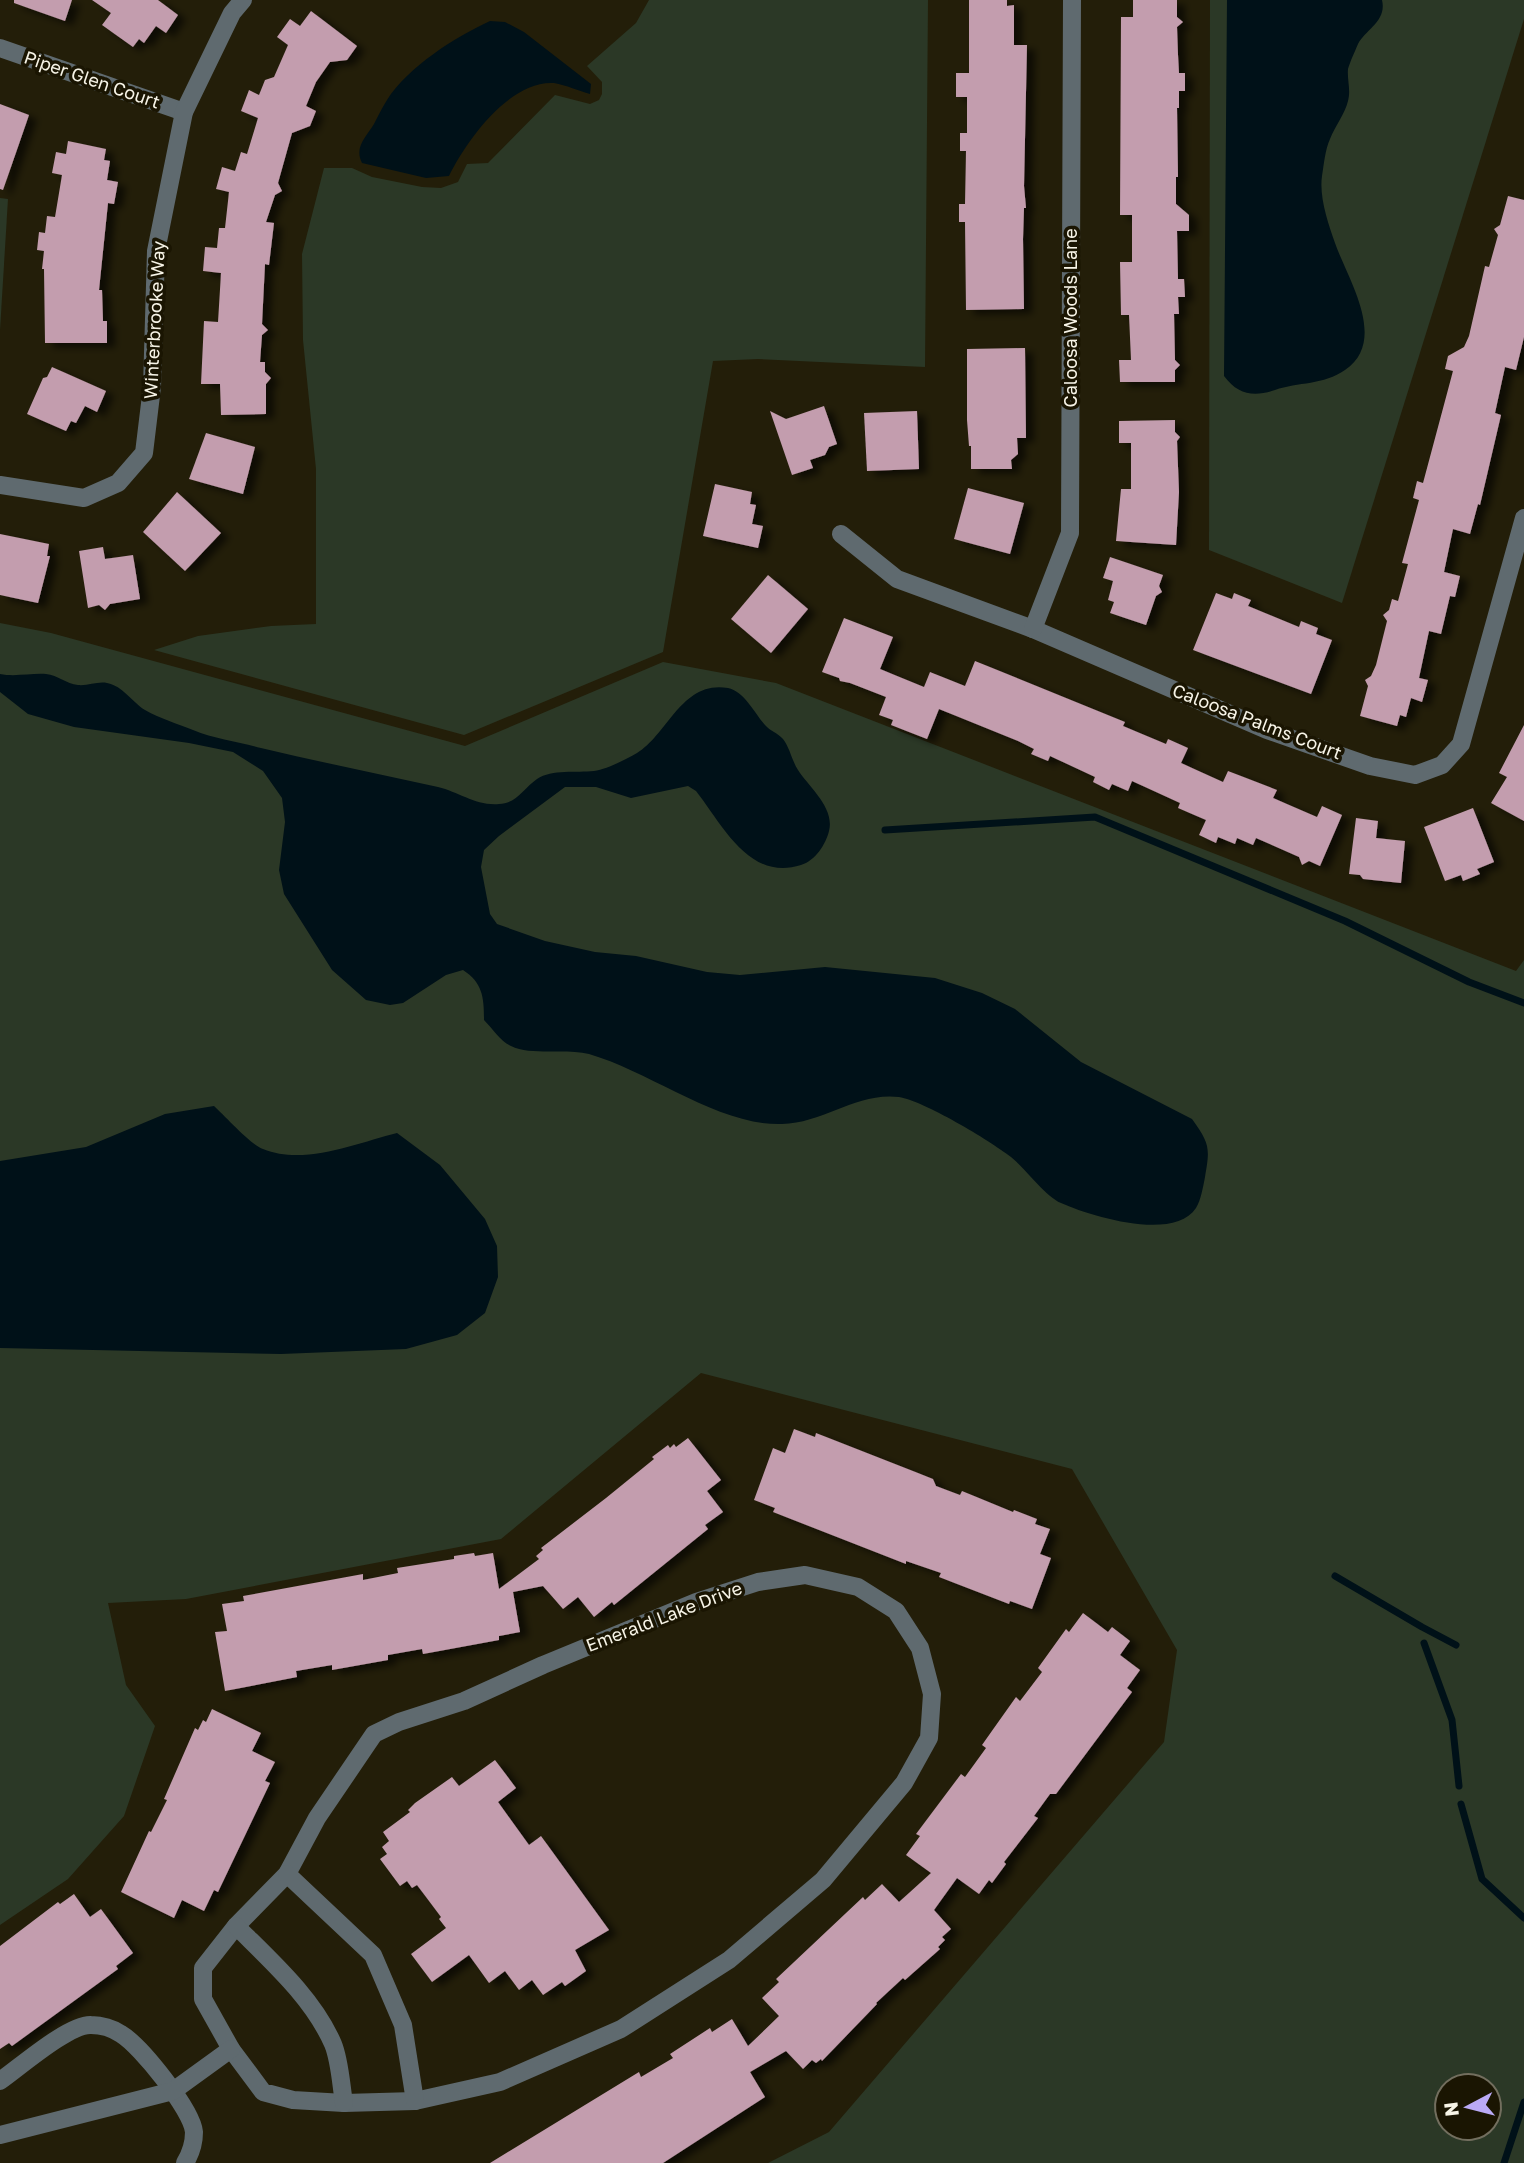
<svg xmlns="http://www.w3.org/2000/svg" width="1524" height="2163" viewBox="0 0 1524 2163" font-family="'Golos Text',sans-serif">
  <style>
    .green { fill: #2b3826; fill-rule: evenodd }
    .water { fill: #001118 }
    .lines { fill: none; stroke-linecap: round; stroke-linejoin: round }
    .stream { stroke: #001118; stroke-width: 7 }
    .building { fill: #c39dae; filter: url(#shadow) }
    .minor { stroke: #5f6a6f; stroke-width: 18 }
    .labels { text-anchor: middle; stroke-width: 7; stroke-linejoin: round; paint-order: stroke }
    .street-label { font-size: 18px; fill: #f7f4e7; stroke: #1a1502 }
  </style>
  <defs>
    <filter id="shadow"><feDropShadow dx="8" dy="4.5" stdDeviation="3.5" flood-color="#0009"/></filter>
  </defs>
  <rect width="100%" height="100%" fill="#231e09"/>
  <g class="green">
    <polygon points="649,0 928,0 925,367 758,359 713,361 663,652 464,735 154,650 198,636 271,626 316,624 316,469 303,340 302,254 324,168 352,168 372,177 422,187 441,188 458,182 467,164 488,163 555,95 590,104 599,100 602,94 602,82 587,66 636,23"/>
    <polygon points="1210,0 1524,0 1524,19 1342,603 1209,550"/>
    <polygon points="0,198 8,199 0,330"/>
    <path d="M0 623 51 633 465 746 663 662 776 683 1516 971 1524 960V2163H768L829 2132 1164 1742 1177 1650 1072 1469 701 1373 501 1539 186 1599 108 1603 126 1685 155 1726 124 1816 68 1879 0 1925ZM1447 2086H1489V2128H1447Z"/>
  </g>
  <g class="water">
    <path d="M1227 0H1382C1387 21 1366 29 1358 44 1355 51 1350 62 1348 69 1347 80 1351 90 1348 101 1345 114 1335 126 1330 139 1325 150 1324 164 1322 176 1319 197 1328 223 1335 243 1347 278 1389 340 1345 370 1324 385 1298 382 1275 390 1254 397 1238 395 1224 376Z"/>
    <path d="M490 21 505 22 524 32 591 84 590 94C579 91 566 85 554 83 510 80 466 141 449 176L426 178 362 163C354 147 366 137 374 124 378 116 382 108 387 100 408 67 455 37 490 21Z"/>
    <path d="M0 674C15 677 31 673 46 674 58 675 66 684 78 685 88 686 98 681 107 683 123 686 132 702 145 710 159 718 178 724 193 730 215 739 239 742 261 748 320 762 379 774 438 787 459 792 476 806 499 804 516 804 524 788 537 779 552 769 577 773 594 771 607 769 625 760 637 753 668 734 682 680 728 688 744 691 755 714 765 725 770 731 778 733 783 739 790 748 792 761 798 770 809 787 835 808 829 831 826 844 815 861 801 865 749 882 722 824 696 791L688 786 631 798 596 787H565L499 836 484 850 481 867 490 914 497 924 545 941 595 952 636 956 707 972 740 975 825 967 935 978 982 993 1015 1009 1081 1062 1192 1119C1210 1144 1210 1148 1205 1177 1203 1187 1201 1200 1196 1208 1174 1242 1090 1216 1061 1203 1044 1195 1026 1169 1011 1157 989 1140 924 1101 899 1097 856 1092 824 1123 782 1124 719 1126 651 1072 589 1054 566 1048 531 1056 511 1046 501 1042 492 1028 484 1020 484 998 483 983 463 970L446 975 403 1003 390 1005 366 1000 332 970 284 894 279 870 285 822 282 798 263 771 233 752 189 743 74 727 28 714 0 692Z"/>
    <path d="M214 1106C225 1116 251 1145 263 1149 304 1166 357 1143 397 1133L440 1165 485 1219 497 1246 498 1277 485 1313 457 1335 406 1349 281 1354 0 1348V1161L86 1147 165 1114Z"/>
  </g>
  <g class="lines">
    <g class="stream">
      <polyline points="885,830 1095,817 1345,921 1469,982 1524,1003"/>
      <polyline points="1335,1576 1422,1627 1456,1645"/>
      <polyline points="1424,1643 1452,1720 1459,1786"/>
      <polyline points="1461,1804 1482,1879 1524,1918"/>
      <polyline points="1504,2163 1524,2102"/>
    </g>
  </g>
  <g class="building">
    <polygon points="14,0 72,0 65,21 14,3"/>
    <polygon points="92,0 158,0 178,15 166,33 156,26 144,43 139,39 133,47 102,25 111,13"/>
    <polygon points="969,0 1007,0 1007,6 1014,5 1014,45 1027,45 1024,186 1026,208 1024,208 1023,239 1024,309 966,310 965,222 959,222 959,204 965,204 966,151 960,151 960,133 967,133 967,97 956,97 956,73 969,73"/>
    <polygon points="1133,0 1177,0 1177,17 1183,22 1177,27 1178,55 1179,73 1185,73 1185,91 1179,91 1179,108 1177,108 1178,177 1176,177 1176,204 1189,215 1189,231 1177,231 1178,279 1184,279 1185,297 1178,297 1179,314 1174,314 1175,360 1180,365 1175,370 1175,382 1120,382 1119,360 1131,360 1129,315 1121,315 1120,262 1132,262 1132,215 1120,215 1121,17 1133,17"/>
    <polygon points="311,11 357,46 347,60 330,62 316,82 306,106 316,111 310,126 292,133 278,183 282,191 275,195 266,222 274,223 269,265 265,264 262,324 268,330 262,335 260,362 265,362 265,372 271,378 266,384 266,414 221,415 220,384 201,384 204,321 218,322 221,273 203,271 205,247 217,248 219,228 225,228 229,192 216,189 222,167 235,171 241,152 247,154 258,118 241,111 249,90 259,95 265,80 274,77 288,45 277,37 290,19 300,26"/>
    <polygon points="0,104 29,115 3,190 0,189"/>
    <polygon points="68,141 106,149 104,160 110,161 107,180 118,182 114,204 108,203 99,290 102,290 103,321 107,321 107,343 45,343 44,269 42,269 44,251 37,250 39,232 45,233 47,216 55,217 62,175 52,173 56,152 66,154"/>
    <polygon points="1508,196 1524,200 1524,337 1516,370 1505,367 1495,413 1501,415 1480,505 1478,504 1470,534 1453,529 1444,572 1460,576 1455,597 1450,596 1441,634 1429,631 1419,678 1428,680 1422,702 1411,698 1406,717 1400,715 1397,726 1360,716 1368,686 1365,680 1371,676 1376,665 1387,621 1383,615 1389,610 1392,599 1398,601 1408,564 1402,563 1419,500 1413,498 1417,481 1423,483 1453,371 1445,369 1448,356 1464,347 1469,336 1485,266 1489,267 1498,235 1494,229 1500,225"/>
    <polygon points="1025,348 1026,438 1017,438 1018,454 1011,460 1012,469 971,469 971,446 969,446 967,420 967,349"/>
    <polygon points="52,367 106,391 97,412 85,406 76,423 71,421 66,431 27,414 43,378 47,377"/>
    <polygon points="824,406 837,444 829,447 825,455 810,460 813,468 792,475 770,411 786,419"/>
    <polygon points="917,411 919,469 867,471 864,413"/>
    <polygon points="1175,420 1175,432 1180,437 1177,441 1179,492 1176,545 1116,541 1121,489 1131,489 1131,443 1119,443 1119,421"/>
    <polygon points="206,433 255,447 243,494 189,479"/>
    <polygon points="715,484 752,492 750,504 756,505 752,524 763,526 758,548 703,536"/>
    <polygon points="968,488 1024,503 1010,554 954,539"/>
    <polygon points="177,492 221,533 185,571 143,532"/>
    <polygon points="0,534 49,544 47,556 50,556 38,603 0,595"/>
    <polygon points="103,547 105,559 133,555 140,599 110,604 105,610 99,605 88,608 79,551"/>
    <polygon points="1110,557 1163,575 1159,586 1162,592 1156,596 1146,625 1110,613 1114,602 1108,600 1113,581 1103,578"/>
    <polygon points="768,575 808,609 771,653 731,619"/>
    <polygon points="1216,593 1232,599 1234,593 1251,600 1248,606 1299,627 1301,621 1318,628 1316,634 1332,640 1311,694 1193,650"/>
    <polygon points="844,618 893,637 880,669 924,687 930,672 965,686 975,661 1125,722 1123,726 1166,744 1168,739 1188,748 1181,763 1223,782 1228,771 1277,790 1273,798 1317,817 1322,806 1342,815 1320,866 1309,861 1302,865 1299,857 1256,838 1253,845 1237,838 1235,844 1218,837 1216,843 1199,835 1206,820 1178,808 1180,803 1132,781 1128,791 1112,784 1109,790 1093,782 1095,777 1050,756 1048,761 1031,754 1034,749 1018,741 939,709 927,739 891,725 893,720 879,715 886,697 850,683 840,681 839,678 822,672"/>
    <polygon points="1524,725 1524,821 1491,803 1507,777 1499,773"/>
    <polygon points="1473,808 1494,862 1477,869 1480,874 1463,881 1461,875 1445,881 1424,827"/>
    <polygon points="1356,818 1378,821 1376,838 1405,841 1401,883 1363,879 1360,875 1349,874"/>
    <polygon points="794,1429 815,1437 816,1433 918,1473 933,1479 936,1486 960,1495 962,1491 1013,1512 1014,1510 1037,1519 1035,1524 1050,1529 1040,1554 1051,1558 1032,1609 1010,1601 1009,1604 939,1577 941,1573 906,1561 906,1564 773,1512 775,1508 754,1500 773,1448 785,1453"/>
    <polygon points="688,1438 721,1480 707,1491 723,1512 705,1525 708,1529 614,1605 612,1602 594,1617 578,1597 563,1609 543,1586 513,1592 520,1632 499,1636 499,1640 423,1654 422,1649 388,1655 388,1660 332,1670 332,1665 296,1671 297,1677 225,1691 215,1632 227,1631 222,1604 244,1601 243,1596 363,1574 363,1580 398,1573 397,1568 454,1559 454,1556 474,1553 475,1556 493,1553 499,1589 539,1559 536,1556 543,1550 541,1548 606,1498 654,1459 652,1457 668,1445 670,1448 674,1444 676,1447"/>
    <polygon points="1083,1613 1108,1632 1112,1627 1130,1641 1120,1655 1140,1670 1127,1688 1132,1692 1056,1794 1050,1794 1034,1816 1038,1818 1004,1862 1006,1864 992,1883 989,1880 979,1894 957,1878 934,1910 951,1929 942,1937 945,1940 938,1947 940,1949 905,1980 903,1978 876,2003 877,2004 822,2061 821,2059 816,2063 812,2060 803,2069 786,2051 750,2072 765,2097 663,2163 490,2163 639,2072 641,2077 673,2058 670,2054 710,2028 712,2032 732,2019 748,2046 779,2016 762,1998 779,1982 776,1979 863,1897 865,1900 882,1884 899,1902 931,1873 906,1855 920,1836 916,1834 961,1774 965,1777 986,1748 982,1745 994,1728 1016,1697 1020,1701 1042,1672 1038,1668 1066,1629 1069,1632"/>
    <polygon points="212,1709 261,1733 252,1751 275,1762 265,1781 270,1783 218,1892 214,1890 204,1911 182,1900 174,1918 121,1892 149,1831 151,1832 167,1800 164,1799 195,1728 198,1730 203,1720 206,1722"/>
    <polygon points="495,1760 516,1788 498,1802 529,1845 541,1836 609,1930 575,1950 586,1971 565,1986 562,1982 543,1995 532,1980 519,1990 505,1971 489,1983 469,1955 432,1982 411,1954 446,1928 439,1919 441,1917 417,1885 412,1888 407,1881 400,1886 380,1859 387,1854 382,1847 389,1841 383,1832 410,1812 408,1810 415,1803 452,1777 459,1786"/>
    <polygon points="74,1894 90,1917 101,1909 133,1953 116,1966 118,1969 12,2046 9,2043 0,2049 0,1946 58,1902 60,1904"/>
  </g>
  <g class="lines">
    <g class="minor">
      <polyline points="0,48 184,112"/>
      <polyline points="0,485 84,498 118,483 144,453 152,387 156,251 184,112 232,13 243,0"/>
      <polyline points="841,534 897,579 1033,629 1267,730 1370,766 1415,775 1442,765 1461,744 1524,518"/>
      <polyline points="1033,629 1070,533 1072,0"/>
      <polygon points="805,1575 858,1587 896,1611 920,1648 932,1694 929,1738 904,1783 823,1880 729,1960 621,2029 500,2082 415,2101 344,2103 293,2100 263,2092 231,2049 203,1999 203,1968 236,1926 287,1874 317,1818 374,1734 399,1722 464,1701 543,1665 696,1602 758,1582"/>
      <polyline points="287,1874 373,1955 403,2025 415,2101"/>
      <path d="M236 1926C271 1961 313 1998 333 2044 340 2061 341 2085 344 2103"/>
      <path d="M0 2081C20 2067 69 2024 91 2025 101 2025 112 2028 121 2034 141 2046 192 2110 194 2132 194 2144 191 2153 185 2163"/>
      <polyline points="0,2135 173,2091 231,2049"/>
    </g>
  </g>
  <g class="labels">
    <g class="street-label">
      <text transform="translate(92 80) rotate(19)" y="6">Piper Glen Court</text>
      <text transform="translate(1071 318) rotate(-90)" y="6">Caloosa Woods Lane</text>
      <text transform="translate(155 320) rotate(-87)" y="6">Winterbrooke Way</text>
      <text transform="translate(1257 722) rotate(21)" y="6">Caloosa Palms Court</text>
      <text transform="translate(664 1617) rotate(-21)" y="6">Emerald Lake Drive</text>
    </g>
  </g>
  <g transform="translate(1468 2107) rotate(263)"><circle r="33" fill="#1a1502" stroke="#726e5e" stroke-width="2"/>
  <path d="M0-5L12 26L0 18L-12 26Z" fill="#baaaf6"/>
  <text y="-10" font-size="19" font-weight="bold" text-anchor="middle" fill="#f7f4e7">N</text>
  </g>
</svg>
